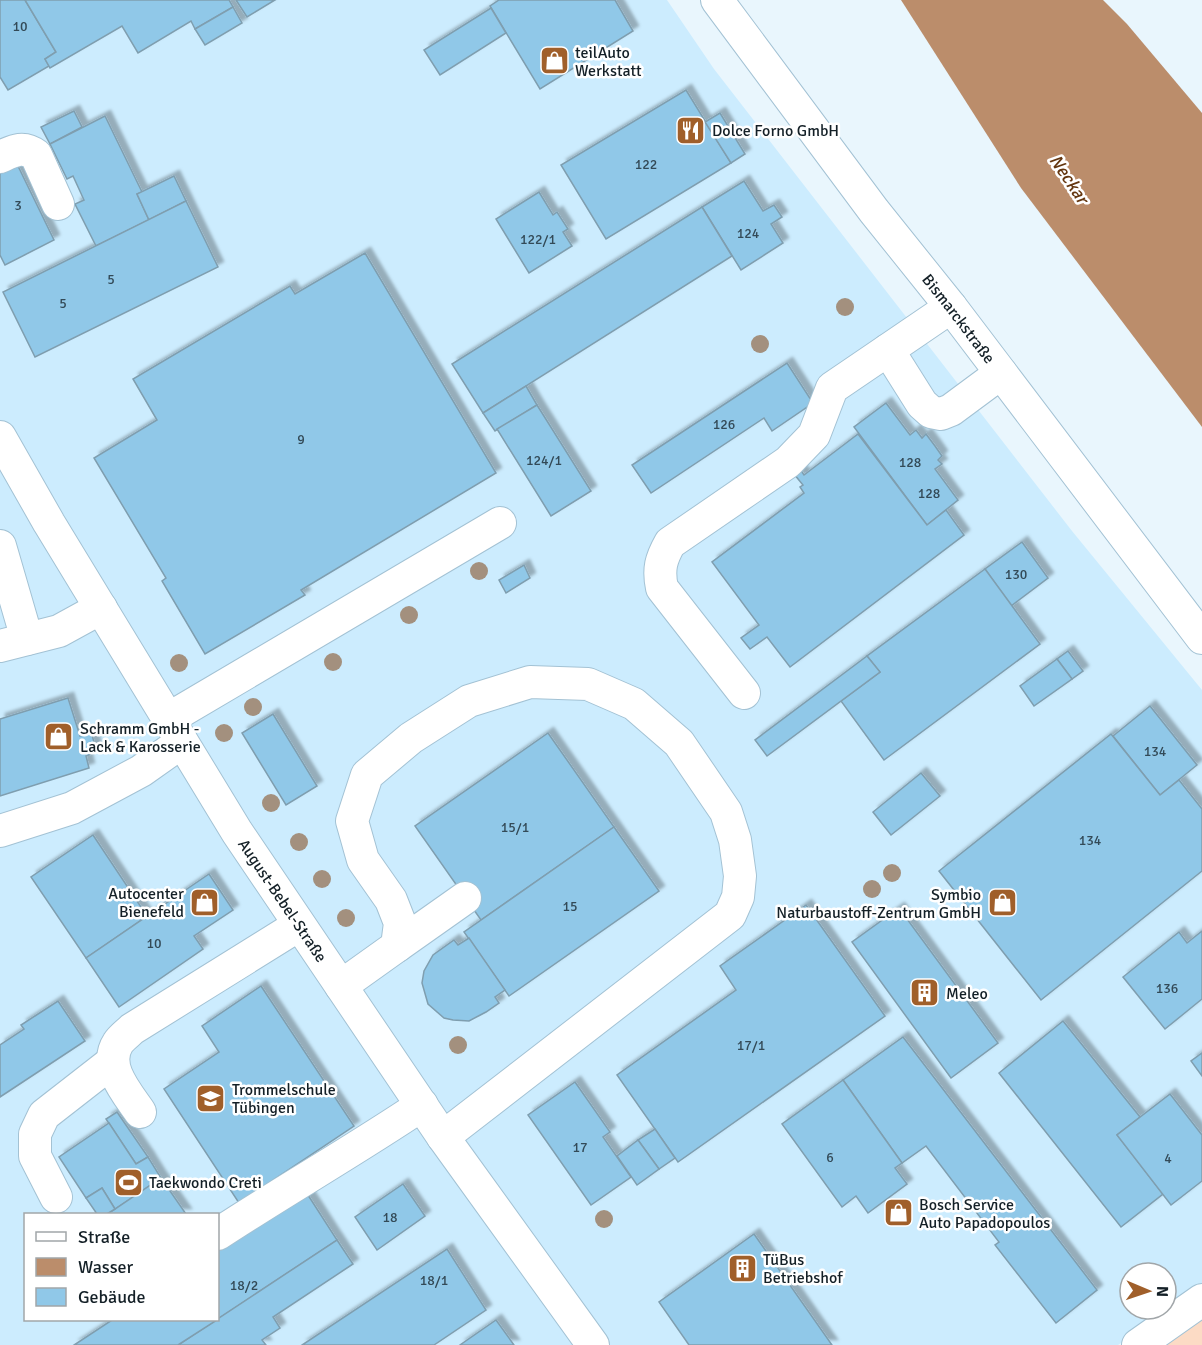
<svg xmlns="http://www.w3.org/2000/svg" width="1202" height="1345" viewBox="0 0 1202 1345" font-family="Signika,sans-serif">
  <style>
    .built { fill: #ccecfe; fill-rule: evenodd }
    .green { fill: #fcdbc5 }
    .water { fill: #bb8d6b }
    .building { fill: #90c8e8; stroke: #7f9eaf; stroke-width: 1.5; filter: url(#shadow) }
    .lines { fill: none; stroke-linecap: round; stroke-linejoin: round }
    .minor-casing { stroke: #a3c2d4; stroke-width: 34 }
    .minor { stroke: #fff; stroke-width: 32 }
    .tree { fill: #a3907e }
    .labels { text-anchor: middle; stroke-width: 5; stroke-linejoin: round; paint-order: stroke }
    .number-label { font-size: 14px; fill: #334a57 }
    .poi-label { font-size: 16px; fill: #142027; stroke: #fff; text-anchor: start }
    .street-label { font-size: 16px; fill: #142027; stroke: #fff }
    .water-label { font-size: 18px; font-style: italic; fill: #64360f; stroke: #fff }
  </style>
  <defs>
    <filter id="shadow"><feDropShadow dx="5.5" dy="-5.5" stdDeviation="1.5" flood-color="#0004"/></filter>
  </defs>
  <rect width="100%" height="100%" fill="#e9f6fd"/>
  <path class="built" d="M0 0H667L714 69 1072 531 1202 690V1287L1118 1345H0ZM26 1214H218V1320H26ZM1130 1273H1166V1309H1130Z"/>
  <polygon class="green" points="1202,1318 1202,1345 1163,1345"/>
  <polygon class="water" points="901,0 1103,0 1127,24 1202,113 1202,427 1021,188"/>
  <g class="building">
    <polygon points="0,0 25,0 56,52 45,59 49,66 8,90 0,77"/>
    <polygon points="25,0 229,0 233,7 195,29 191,21 138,53 122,26 50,68 45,59 56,52"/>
    <polygon points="236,0 275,0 247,17"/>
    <polygon points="499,0 615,0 633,31 540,89 490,6"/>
    <polygon points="233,7 242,23 205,45 195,29"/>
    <polygon points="491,8 506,33 440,75 424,50"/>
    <polygon points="686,90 731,163 606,239 561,165"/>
    <polygon points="74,111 82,127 50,144 41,127"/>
    <polygon points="720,113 745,154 731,163 705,122"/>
    <polygon points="105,116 142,192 137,194 149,220 96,246 75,204 84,200 73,176 67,179 50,144"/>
    <polygon points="16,162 54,240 5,265 0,255 0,170"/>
    <polygon points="174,176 186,201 149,220 137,194"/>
    <polygon points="744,181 763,211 774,205 782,217 771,224 783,243 741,270 702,207"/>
    <polygon points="539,192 553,215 557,212 568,229 563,232 572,246 529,273 496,219"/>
    <polygon points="186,201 218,267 35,357 3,292"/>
    <polygon points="702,207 732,256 483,413 452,364"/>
    <polygon points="365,253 496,473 301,590 305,595 205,654 162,581 166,578 94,458 157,420 133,379 290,286 295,294"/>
    <polygon points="787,363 813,403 772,431 764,418 651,493 632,465"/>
    <polygon points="526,386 537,405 495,431 483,413"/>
    <polygon points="886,403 910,435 916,430 922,438 926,434 935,446 942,456 938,460 942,464 935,469 958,500 927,525 854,427"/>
    <polygon points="537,405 591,491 551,516 497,429"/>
    <polygon points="858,434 927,525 946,510 964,535 790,667 767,637 750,649 741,638 759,625 712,562 804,493 800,487 803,485 794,474 800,469 804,475"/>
    <polygon points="1022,542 1048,578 1011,606 985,569"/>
    <polygon points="524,565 530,578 506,593 499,580"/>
    <polygon points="985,569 1040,644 884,760 841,701 880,672 867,656"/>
    <polygon points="1068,651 1083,671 1072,679 1057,659"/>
    <polygon points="867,656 880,672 767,756 755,740"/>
    <polygon points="1057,659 1072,679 1034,706 1020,686"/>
    <polygon points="68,698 80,736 91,732 97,752 86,756 89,768 0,796 0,719"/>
    <polygon points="1150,706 1197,765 1160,795 1113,736"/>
    <polygon points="273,714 317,786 286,805 242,733"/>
    <polygon points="548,733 614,827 481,920 415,826"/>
    <polygon points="1111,734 1160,795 1179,780 1202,809 1202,871 1041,1000 939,871"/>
    <polygon points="921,773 940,796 891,835 873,812"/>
    <polygon points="614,827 659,891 509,996 464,932"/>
    <polygon points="93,835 147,916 86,958 31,877"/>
    <polygon points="209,874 233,910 194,936 203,949 119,1007 86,958"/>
    <polygon points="806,905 885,1016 678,1162 617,1075 736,990 720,966"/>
    <polygon points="899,908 998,1043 951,1078 852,942"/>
    <polygon points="1202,931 1202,999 1165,1029 1123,977 1179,932 1187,943"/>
    <polygon points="469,938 505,990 495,997 499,1003 486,1012 469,1021 453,1020 444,1018 428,1004 422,983 424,971 433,955 454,940 458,945"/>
    <polygon points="261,986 354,1126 239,1203 164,1089 219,1052 202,1026"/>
    <polygon points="58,1001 85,1041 0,1097 0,1045 24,1029 21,1025"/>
    <polygon points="1063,1021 1140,1117 1117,1135 1163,1194 1121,1227 999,1073"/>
    <polygon points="903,1037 1097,1290 1056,1323 995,1245 999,1242 926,1146 902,1163 843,1080"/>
    <polygon points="1202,1053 1202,1076 1191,1061"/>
    <polygon points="843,1080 902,1163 895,1168 907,1184 868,1213 856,1196 842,1207 782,1124"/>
    <polygon points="575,1082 610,1132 603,1137 631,1177 591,1205 528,1115"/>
    <polygon points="1170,1094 1202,1135 1202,1181 1171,1205 1117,1135"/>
    <polygon points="117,1112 148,1157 136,1164 106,1119"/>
    <polygon points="109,1123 136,1164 148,1157 161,1178 115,1209 102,1188 86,1198 59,1157"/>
    <polygon points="655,1129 675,1158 659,1169 638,1140"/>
    <polygon points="638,1140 659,1169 637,1185 617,1156"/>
    <polygon points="161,1178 186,1214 107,1214 115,1209"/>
    <polygon points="403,1184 425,1216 377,1250 355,1217"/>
    <polygon points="102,1188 115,1209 107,1214 97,1214 86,1198"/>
    <polygon points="306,1192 337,1240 218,1319 218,1250"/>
    <polygon points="754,1234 832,1345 689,1345 659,1302"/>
    <polygon points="337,1240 353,1264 273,1317 280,1328 262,1340 266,1345 178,1345"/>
    <polygon points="447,1249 486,1310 434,1345 302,1345"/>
    <polygon points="112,1320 217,1320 178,1345 74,1345"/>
    <polygon points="496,1320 514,1345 460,1345"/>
  </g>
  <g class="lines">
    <defs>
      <g id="minor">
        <path id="s1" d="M717 0 874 211 951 307 1202 638"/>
        <path d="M0 157C13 151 23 145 36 155L58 204"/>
        <polyline points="888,350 922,404 931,412 941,414 951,410 1001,373"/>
        <path id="s2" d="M0 437 49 523 237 832 443 1137 593 1345"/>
        <polyline points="0,546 27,639"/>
        <polyline points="0,646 59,631 101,608"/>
        <path d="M744 693 662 588C658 569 661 559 670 543L788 462 814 435 832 388 951 307"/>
        <polyline points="168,719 500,523"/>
        <polyline points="0,831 72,808 141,771 182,742"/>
        <polyline points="397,946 465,898"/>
        <polyline points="341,986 397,946 400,923 391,900 363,860 352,821 367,775 411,738 469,701 530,682 588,684 634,704 679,743 726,812 735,840 740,876 738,897 730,915 443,1137"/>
        <path d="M140 1112C127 1093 103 1066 118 1043 121 1038 128 1033 132 1029L299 925"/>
        <polyline points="56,1197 35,1156 35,1134 44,1115 112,1062"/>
        <path d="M218 1234C285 1190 355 1150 422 1105"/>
        <polyline points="1138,1345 1202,1300"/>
      </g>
    </defs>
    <use href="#minor" class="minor-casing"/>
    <use href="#minor" class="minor"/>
  </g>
  <g class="tree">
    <circle cx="845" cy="307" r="9"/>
    <circle cx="760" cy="344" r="9"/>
    <circle cx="479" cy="571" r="9"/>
    <circle cx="409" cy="615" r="9"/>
    <circle cx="333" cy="662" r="9"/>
    <circle cx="179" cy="663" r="9"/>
    <circle cx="253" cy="707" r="9"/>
    <circle cx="224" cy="733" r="9"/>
    <circle cx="271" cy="803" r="9"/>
    <circle cx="299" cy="842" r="9"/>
    <circle cx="892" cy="873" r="9"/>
    <circle cx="322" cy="879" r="9"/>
    <circle cx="872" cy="889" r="9"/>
    <circle cx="346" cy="918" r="9"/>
    <circle cx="458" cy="1045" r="9"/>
    <circle cx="604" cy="1219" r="9"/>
  </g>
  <defs>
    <symbol id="shop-square" viewBox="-11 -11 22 22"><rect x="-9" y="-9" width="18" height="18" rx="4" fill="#a05f2a" stroke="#fff"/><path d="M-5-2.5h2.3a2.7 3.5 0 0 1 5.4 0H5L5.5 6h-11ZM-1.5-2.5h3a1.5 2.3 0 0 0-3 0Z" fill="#fff"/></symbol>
    <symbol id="restaurant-square" viewBox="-11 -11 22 22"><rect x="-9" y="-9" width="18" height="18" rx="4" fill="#a05f2a" stroke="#fff"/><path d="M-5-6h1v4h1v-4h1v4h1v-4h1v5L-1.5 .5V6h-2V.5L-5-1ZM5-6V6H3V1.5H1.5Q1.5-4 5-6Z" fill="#fff"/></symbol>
    <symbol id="building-square" viewBox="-11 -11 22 22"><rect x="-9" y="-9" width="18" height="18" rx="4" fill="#a05f2a" stroke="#fff"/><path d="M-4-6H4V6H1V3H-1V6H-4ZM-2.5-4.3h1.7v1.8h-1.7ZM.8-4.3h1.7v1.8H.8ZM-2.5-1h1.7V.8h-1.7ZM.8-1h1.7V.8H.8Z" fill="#fff"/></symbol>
    <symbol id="school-square" viewBox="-11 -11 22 22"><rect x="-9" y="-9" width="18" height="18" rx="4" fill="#a05f2a" stroke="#fff"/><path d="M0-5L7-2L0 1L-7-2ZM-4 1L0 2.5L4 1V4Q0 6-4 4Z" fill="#fff"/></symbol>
    <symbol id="stadium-square" viewBox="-11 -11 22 22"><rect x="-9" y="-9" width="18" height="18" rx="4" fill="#a05f2a" stroke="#fff"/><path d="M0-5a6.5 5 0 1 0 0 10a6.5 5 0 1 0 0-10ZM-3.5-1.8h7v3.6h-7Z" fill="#fff"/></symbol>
  </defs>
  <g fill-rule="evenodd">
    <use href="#shop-square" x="538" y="44" width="33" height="33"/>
    <use href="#restaurant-square" x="674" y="114" width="33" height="33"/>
    <use href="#shop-square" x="42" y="720" width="33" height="33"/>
    <use href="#shop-square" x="188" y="886" width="33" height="33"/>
    <use href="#shop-square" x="986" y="886" width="33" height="33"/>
    <use href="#building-square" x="908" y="976" width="33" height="33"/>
    <use href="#school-square" x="194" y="1082" width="33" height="33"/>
    <use href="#stadium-square" x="112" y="1166" width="33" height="33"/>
    <use href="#shop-square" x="882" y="1196" width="33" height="33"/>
    <use href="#building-square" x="726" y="1252" width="33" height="33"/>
  </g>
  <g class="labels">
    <g class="number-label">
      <text x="20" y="31">10</text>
      <text x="646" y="169">122</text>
      <text x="18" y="210">3</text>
      <text x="748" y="238">124</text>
      <text x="538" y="244">122/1</text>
      <text x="111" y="284">5</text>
      <text x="63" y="308">5</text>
      <text x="724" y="429">126</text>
      <text x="301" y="444">9</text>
      <text x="544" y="465">124/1</text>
      <text x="910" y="467">128</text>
      <text x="929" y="498">128</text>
      <text x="1016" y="579">130</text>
      <text x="1155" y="756">134</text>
      <text x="515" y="832">15/1</text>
      <text x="1090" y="845">134</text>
      <text x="570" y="911">15</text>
      <text x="154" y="948">10</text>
      <text x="1167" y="993">136</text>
      <text x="751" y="1050">17/1</text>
      <text x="580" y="1152">17</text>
      <text x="830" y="1162">6</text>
      <text x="1168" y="1163">4</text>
      <text x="390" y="1222">18</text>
      <text x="434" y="1285">18/1</text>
      <text x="244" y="1290">18/2</text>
    </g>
    <g class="poi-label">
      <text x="575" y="58">teilAuto<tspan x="575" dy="18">Werkstatt</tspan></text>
      <text x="712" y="136">Dolce Forno GmbH</text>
      <text x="80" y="734">Schramm GmbH -<tspan x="80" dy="18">Lack &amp; Karosserie</tspan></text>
      <text x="184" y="899" text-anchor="end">Autocenter<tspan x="184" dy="18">Bienefeld</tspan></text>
      <text x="981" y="900" text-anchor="end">Symbio<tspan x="981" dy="18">Naturbaustoff-Zentrum GmbH</tspan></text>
      <text x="946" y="999">Meleo</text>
      <text x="232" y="1095">Trommelschule<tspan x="232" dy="18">Tübingen</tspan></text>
      <text x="149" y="1188">Taekwondo Creti</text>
      <text x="919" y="1210">Bosch Service<tspan x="919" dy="18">Auto Papadopoulos</tspan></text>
      <text x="763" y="1265">TüBus<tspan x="763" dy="18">Betriebshof</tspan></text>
    </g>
    <g class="street-label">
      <text dy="6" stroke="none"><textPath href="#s1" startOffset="400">Bismarckstraße</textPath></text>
      <text dy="6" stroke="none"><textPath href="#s2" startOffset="543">August-Bebel-Straße</textPath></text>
    </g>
    <g class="water-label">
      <text transform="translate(1069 179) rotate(56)" y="6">Neckar</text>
    </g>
  </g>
  <rect x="24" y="1213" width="195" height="108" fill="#ffffff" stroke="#a1a6a9" stroke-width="1.5"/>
  <rect x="36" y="1232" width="30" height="9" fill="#ffffff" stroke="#a1a6a9" stroke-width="1.5"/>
  <text x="78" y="1243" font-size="18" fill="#142027">Straße</text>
  <rect x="36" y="1258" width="30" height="18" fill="#bb8d6b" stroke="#a1a6a9" stroke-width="1.5"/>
  <text x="78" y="1273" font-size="18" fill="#142027">Wasser</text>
  <rect x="36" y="1288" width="30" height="18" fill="#90c8e8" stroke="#a1a6a9" stroke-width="1.5"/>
  <text x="78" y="1303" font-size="18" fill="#142027">Gebäude</text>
  <g transform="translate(1148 1291) rotate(92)"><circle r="28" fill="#ffffff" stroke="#a1a6a9" stroke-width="1.5"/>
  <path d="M0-4.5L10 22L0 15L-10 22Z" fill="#a05f2a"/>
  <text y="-9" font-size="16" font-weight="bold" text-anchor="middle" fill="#142027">N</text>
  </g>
</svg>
